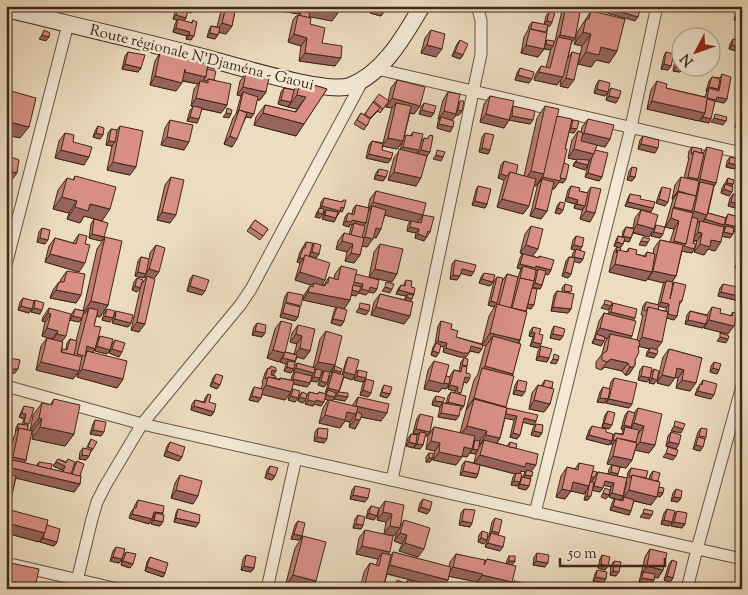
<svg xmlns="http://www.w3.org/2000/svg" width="748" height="595" viewBox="0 0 748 595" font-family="'Sorts Mill Goudy',serif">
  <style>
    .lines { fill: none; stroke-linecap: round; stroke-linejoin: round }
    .street-casing { stroke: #6b5441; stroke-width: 13 }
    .secondary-casing { stroke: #402717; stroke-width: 18 }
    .street { stroke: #f3e9d6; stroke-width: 11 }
    .secondary { stroke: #f3e9d6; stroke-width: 16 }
    .wall { fill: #bb7b73; stroke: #402717; fill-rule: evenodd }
    .shaded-wall { fill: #98645e; stroke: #402717 }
    .building { fill: #d98f86; stroke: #402717 }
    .labels { text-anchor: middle; stroke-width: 5; stroke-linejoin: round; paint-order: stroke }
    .street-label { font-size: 15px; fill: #402717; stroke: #f3e9d6 }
  </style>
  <rect width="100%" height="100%" fill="#edddc0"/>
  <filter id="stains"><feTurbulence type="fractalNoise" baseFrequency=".004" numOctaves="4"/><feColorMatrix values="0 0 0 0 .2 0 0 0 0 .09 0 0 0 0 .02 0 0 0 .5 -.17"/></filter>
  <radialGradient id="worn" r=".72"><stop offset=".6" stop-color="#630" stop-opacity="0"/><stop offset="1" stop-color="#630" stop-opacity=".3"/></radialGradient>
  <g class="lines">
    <defs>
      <g id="street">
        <polyline points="377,69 742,153"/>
        <polyline points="6,265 68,24"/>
        <polyline points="6,386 142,424 742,559"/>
        <polyline points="392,480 481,54 481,20 477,6"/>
        <polyline points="535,513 631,127 657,6"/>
        <polyline points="6,563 118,589"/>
        <polyline points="75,589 92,519 97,502 105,486 142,424 241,304 251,289 363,80"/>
        <polyline points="267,589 296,458"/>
        <polyline points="687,589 697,549 742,386"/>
      </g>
      <path id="secondary" d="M6 9C68 24 129 38 191 54 221 61 325 95 350 86 384 73 404 36 422 6"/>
    </defs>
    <use href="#street" class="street-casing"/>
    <use href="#secondary" class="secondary-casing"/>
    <use href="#street" class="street"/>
    <use href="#secondary" class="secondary"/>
  </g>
  <g class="wall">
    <polygon points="178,6 194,6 191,13 187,12 186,18 184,21 191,23 193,20 191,40 186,39 187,36 173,32 175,24 177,20 173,19 175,12"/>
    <polygon points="223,6 236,6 232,26 226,34 219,32 215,39 207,37 209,30 211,26 217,27 221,11 223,7"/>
    <polygon points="281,6 339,6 332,21 310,16 310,24 322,43 335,66 299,61 301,46 288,42 293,20 296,16 297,16 299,14 280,11"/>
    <polygon points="372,6 387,6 381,16 370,13"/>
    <polygon points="563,6 580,6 575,38 571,43 568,58 572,52 568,88 560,86 561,79 557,85 534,80 535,75 541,66 546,68 551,48 550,50 544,49 538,57 521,53 524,37 528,30 529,26 532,22 544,25 546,16 549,12 550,26 548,26 545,42 547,40 554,43 555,41"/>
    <polygon points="738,6 742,6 742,22 734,20"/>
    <polygon points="591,11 617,51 609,63 596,60 591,67 578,64 582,46 574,44 578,31"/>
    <polygon points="431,30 436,57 421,53 425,38"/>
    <polygon points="733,39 740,47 737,51 729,49 730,44"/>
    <polygon points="460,40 463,55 460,59 452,56 457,44"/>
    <polygon points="128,52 141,68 138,72 122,69 125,56"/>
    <polygon points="666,52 671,66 668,70 661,69 664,56"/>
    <polygon points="160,53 207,69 214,80 227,105 221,113 202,109 197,123 187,121 190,110 193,107 191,106 194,89 198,84 182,81 176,91 150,85 155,61"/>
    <polygon points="677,60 680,72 673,71 674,65"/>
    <polygon points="520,68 529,83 515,80 517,73"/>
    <polygon points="246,73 266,92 260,100 257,100 251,118 246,117 232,147 224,144 233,118 236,114 241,96 237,95 240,81"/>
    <polygon points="722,74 727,99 724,103 715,101 709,123 700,121 700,119 699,121 647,109 651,90 657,81 666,88 705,97 707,91 706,91 709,81 712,77 720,78"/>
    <polygon points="397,80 420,106 414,114 410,113 404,137 406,135 410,136 413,132 421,142 424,138 427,139 430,135 427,156 416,186 388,180 394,158 400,150 402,143 397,149 383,146 382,150 391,159 388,163 366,158 369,145 372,141 383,143 391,111 392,108 386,107 387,104 380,113 378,111 370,119 364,130 354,124 361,113 364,115 374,101 388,101 391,88"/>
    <polygon points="599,80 608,92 605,96 594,93 596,85"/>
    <polygon points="300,81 327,89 296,136 254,125 256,117 265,105 295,112 297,109 288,107 288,106 288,107 278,104 281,92 284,88 294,90"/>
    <polygon points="611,88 616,103 606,100 608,92"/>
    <polygon points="448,92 459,102 462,111 459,115 456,115 452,120 450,132 437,128 438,121 440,119 438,119 443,100"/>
    <polygon points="490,96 512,109 513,106 530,124 509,120 504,128 480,122 484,104"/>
    <polygon points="424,103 434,113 431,117 419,114 421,107"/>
    <polygon points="545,106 557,116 571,122 573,120 574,133 569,132 565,149 564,163 566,179 563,183 559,182 554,189 552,188 547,211 541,219 530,216 538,183 536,186 534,185 529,206 523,214 497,207 504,180 498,178 501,165 504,161 516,174 524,176 537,118"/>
    <polygon points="742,114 742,129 735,127 736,122"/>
    <polygon points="588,119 610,139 605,147 597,145 595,150 602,177 599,181 585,177 589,161 585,170 573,166 574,163 577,160 568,158 572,140 578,131 581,132 582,127"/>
    <polygon points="170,120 184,150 161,145 165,128"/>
    <polygon points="98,126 100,139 93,137 95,131"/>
    <polygon points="120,126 130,175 107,170 112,146 106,145 108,133 111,129 117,130"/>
    <polygon points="65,133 73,142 84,165 55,158 59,141"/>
    <polygon points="485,133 490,150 488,154 479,152 482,137"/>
    <polygon points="643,136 655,153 638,149 640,140"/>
    <path d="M692 147 703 153 707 147 716 183 714 186 708 213 726 218 728 214 742 218V232V230L740 233 734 231 730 238 722 236 715 251 708 249 704 255 694 252 697 241H694L692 253 682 251 676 276 672 282 673 284 674 282 682 301 679 305 677 316 674 320 667 318 654 358 646 356 647 352 649 349 639 346 638 348 635 360V365L629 374 627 375H625L622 371 605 367 601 370 596 368V362L602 354 605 342 607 339 605 338 601 346 592 343 595 336 599 321 604 313 608 314 610 307 613 303 633 320 630 339 637 340 643 315H641L643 306 646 302 658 305 663 285 664 283 648 279V278L646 281 609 272 614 251 617 247 614 246 616 240 618 236 622 237 623 231 626 227 633 228 635 218 641 210 663 234 660 238 651 236 652 231 649 237 633 233 631 238 629 242 624 241 623 244 620 248V251L626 252 629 248 636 254 644 256 647 252 653 254 654 248 660 240 670 242 674 229 665 227 673 199H672L675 185 681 177 684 178 689 158H688L689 151ZM659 306 666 308V311L658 310Z"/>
    <polygon points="730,157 737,165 735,169 726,167 727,161"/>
    <polygon points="632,167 635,177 632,181 627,180 629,171"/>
    <polygon points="379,169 386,177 383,181 374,179 376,173"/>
    <polygon points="75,176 102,221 84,216 80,223 67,219 69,213 53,209 58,190 67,178 73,180"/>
    <polygon points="171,177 170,223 157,220 165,185"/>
    <polygon points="728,178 733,184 732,186 729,196 721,193 722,188"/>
    <polygon points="478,186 487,204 485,208 472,205 476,190"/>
    <polygon points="571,186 579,191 587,193 591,187 590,222 580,219 583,208 582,210 574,208 575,204 565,201 568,190"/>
    <polygon points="662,187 665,206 656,203 660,191"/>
    <polygon points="376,191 423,215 430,232 424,241 415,238 416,233 407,231 408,225 410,221 385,215 376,238 373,237 367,247 362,246 360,255 354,263 345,261 347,252 336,249 338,241 344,233 349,235 351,227 352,225 350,224 349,227 343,225 345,217 348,213 352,214 353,209 356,205 368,208 370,199"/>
    <polygon points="630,194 653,208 651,212 625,206 628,198"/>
    <polygon points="733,194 739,204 736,208 728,206 730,198"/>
    <polygon points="324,198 341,202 343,200 342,212 340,211 334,222 322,219 325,212 323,212 323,214 320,218 315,217 317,212 320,208 321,202"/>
    <polygon points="560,202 563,210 560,214 555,213 557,206"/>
    <polygon points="94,219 101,241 89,238 91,224"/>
    <polygon points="255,220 268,229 260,240 247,231"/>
    <path d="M531 226 533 256 538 258 539 256 551 270 548 275 545 274 542 285 540 289 532 287 531 309 527 308 520 340 519 343 513 374 512 376 505 408 536 421 534 425 523 422 520 435 517 439 510 437 514 420 505 418 500 438 497 443 507 446 510 442 516 448 531 471 529 486 526 490 518 488 519 483 517 486 511 485 513 477 515 474 480 465 478 474 476 478 460 475 462 465 465 461 474 463 477 450 475 454 470 453V452L467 457 462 456 456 465 433 460 435 451 426 449 428 436 434 427 460 433 474 380 478 374 485 348 486 346 483 345 479 353 470 351 466 357H460L443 352 444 347 441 346 436 357 431 355 433 347 435 344 438 326 441 321 451 329 456 337 482 344 489 316 495 306 494 307 488 305 494 281 497 277 503 280 507 274 518 277 521 269 517 268 520 258 522 254 520 253 525 234ZM521 471 525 472 523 477H522L520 480V474Z"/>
    <polygon points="42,228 45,244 37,242 39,232"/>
    <polygon points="742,232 742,243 738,242 740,234"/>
    <polygon points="79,234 79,272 45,262 49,246 55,238 73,243"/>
    <polygon points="576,236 583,259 580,263 574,261 571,274 568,278 562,276 566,261 569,257 572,257 573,253 575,250 571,249 573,240"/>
    <polygon points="105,237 108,305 100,317 96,316 94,326 98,339 100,336 110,350 107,354 95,351 95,349 93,352 123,379 117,388 77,377 78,372 73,379 36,370 41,346 47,338 52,339 42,336 45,322 42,321 43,317 49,308 62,342 62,350 66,349 67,343 70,339 76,341 82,318 79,322 70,320 72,313 75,309 83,311 97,249"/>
    <polygon points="306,242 312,247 314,243 319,254 316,258 309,257 325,280 322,285 324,285 329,277 334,279 335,274 341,266 356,274 377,289 374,293 369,292 366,295 359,293 356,296 351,295 350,300 344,309 344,321 341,326 331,323 334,311 336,307 303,300 304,295 310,286 311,285 295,280 300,263 297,262 300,252"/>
    <polygon points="742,243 742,279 736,278 738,269 735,268 736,264 738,260 736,260 739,248"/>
    <polygon points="380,244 392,282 369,277 374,252"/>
    <polygon points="156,245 154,278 139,332 131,330 141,285 146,278 144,277 144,276 143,278 135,276 138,261 141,257 149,259 150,253"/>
    <polygon points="455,260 471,276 461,273 457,280 450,279 452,264"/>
    <polygon points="67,271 81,295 76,303 50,298 53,290 59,282 60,282 61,279"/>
    <polygon points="484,273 493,282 490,286 479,283 481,277"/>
    <polygon points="193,275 202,295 187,291 190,279"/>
    <polygon points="137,278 137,292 132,290 134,282"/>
    <polygon points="406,280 411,287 414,294 410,302 410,316 404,324 371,315 374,302 380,294 404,300 406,296 396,294 398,289 401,285 403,286"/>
    <polygon points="565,284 570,294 571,309 568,313 551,311 554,295 557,291 562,292 562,288"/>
    <polygon points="723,284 739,301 718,296 720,288"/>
    <polygon points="288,292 300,307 298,317 295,321 280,317 285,296"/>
    <polygon points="23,298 34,303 35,300 40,314 31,312 31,310 29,313 18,310 20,302"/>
    <polygon points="712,307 720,313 730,316 733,312 728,334 704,328 704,327 703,328 685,324 687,315 690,311 707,315"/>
    <polygon points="107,309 110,322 102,320 104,313"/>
    <polygon points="116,311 131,323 128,327 112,323 114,316"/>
    <polygon points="281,321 285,352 294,354 297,344 290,342 292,333 298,325 310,351 304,359 297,357 291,373 284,371 286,364 280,362 281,358 279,362 267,358 275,329"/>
    <polygon points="257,323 265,333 262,337 252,335 254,327"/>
    <polygon points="554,326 563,336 560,340 550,338 552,330"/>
    <polygon points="533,327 539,334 541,344 538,348 530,346 533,337 529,336 530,331"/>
    <polygon points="326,331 335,365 330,372 327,383 324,387 318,385 321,375 323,372 322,372 320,378 317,382 311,381 313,374 311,376 310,383 307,387 293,384 291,392 285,400 262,394 261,398 258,402 249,400 252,391 254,387 261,389 263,383 262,383 265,373 268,368 269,369 271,366 276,371 273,375 275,378 279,379 280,378 291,380 292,376 294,372 293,372 294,367 297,363 313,368 320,339"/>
    <polygon points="115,340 119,357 109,353 112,344"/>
    <polygon points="541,346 549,358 547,362 536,360 538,351"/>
    <polygon points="669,349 702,358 690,391 676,388 678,378 675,377 669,386 657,383 663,357"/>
    <polygon points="348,357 355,375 352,380 344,377 339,392 345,401 334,399 334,398 332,401 352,406 358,397 381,421 361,417 355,429 349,427 350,422 345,421 340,428 319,423 323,408 328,400 325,399 321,406 314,404 313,406 305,404 306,396 309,392 317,394 319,392 325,394 330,376 332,374 331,374 332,370 335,366 340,374 342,375 346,361"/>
    <polygon points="10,358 15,373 6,373 6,364"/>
    <polygon points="464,358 467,366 466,367 467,383 464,382 460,394 461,410 460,410 456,420 438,417 440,407 432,405 433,400 436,396 443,403 446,403 448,396 451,392 455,393 455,391 448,389 449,385 446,389 442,388 439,392 424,389 428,370 434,361 446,376 450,377 451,374 454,370 459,371 461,362"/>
    <polygon points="714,362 719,370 717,374 710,372 711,366"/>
    <polygon points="643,366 651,373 654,369 654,384 649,383 650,376 647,382 638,380 640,370"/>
    <polygon points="358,370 363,382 354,380 355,374"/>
    <polygon points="216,374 217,389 210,386 213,378"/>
    <polygon points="614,378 632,404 629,408 606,403 607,401 605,403 597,402 600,392 603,387 609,389 611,382"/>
    <polygon points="366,379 371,393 368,397 360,395 363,383"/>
    <polygon points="518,380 522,396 513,394 515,385"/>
    <polygon points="545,380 552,388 550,404 544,412 529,409 532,393 538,385 541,386"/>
    <polygon points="703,380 711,399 695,395 697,389"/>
    <polygon points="384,385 390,394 387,398 380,396 382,389"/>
    <polygon points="293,389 298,398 295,402 288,400 290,393"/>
    <polygon points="302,392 303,403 298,401 299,396"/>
    <polygon points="208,394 209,402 214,412 211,416 191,410 192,404 195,400 204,402 205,398"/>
    <polygon points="54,399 74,434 65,446 32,439 33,431 30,430 33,415 42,403 50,405"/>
    <polygon points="24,406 28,426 26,460 24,463 36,466 39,462 51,469 62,472 62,470 53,466 58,459 66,462 68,459 74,465 77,461 80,476 80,484 74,492 16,478 6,513 6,474 8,468 9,466 8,466 6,469 6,458 9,458 14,436 15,435 16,428 18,424 22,424 24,419 19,417 22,410"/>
    <path d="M638 408 655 445 649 453 635 450 632 460 626 468 620 467 617 476 627 478 628 472 631 468 646 478 649 479 650 475 653 471 658 481 659 487 663 493 660 497 657 496 651 505 634 501 629 515 610 510 612 503 614 499 609 497 611 487 604 485 600 492 592 490 588 500H584L586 491 584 494 571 491 565 499 556 497 561 476 567 467 575 469 579 463 593 471 596 474 598 472 608 474 609 469 612 465 607 464 613 444H610V443L609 445 586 439 589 430 592 426 613 435 615 433 622 434 623 430 621 429 625 415 628 411 634 413ZM626 482H627L623 498 622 500H620Z"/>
    <polygon points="608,411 609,429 602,427 605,415"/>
    <polygon points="420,414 427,436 425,436 423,445 420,449 414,448 415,445 413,448 406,446 408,438 411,434 417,435 418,434 413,433 417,418"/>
    <polygon points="95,420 101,436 90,434 93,424"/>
    <polygon points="536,424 542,433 539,437 531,435 533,428"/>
    <polygon points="318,428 324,443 314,441 315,432"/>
    <polygon points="701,428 706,437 700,451 693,449 698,432"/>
    <polygon points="671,432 676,449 666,446 668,436"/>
    <polygon points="91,439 93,449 90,453 89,456 86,460 79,459 80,452 83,448 86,449"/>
    <polygon points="170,442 182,457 179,461 164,456 167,446"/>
    <polygon points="429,453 433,458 430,462 426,462 426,457"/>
    <polygon points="270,466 275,476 272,480 265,478 267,470"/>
    <polygon points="180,475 193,504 171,498 175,483"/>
    <polygon points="355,486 365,502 350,499 352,490"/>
    <polygon points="676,489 681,498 678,502 671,501 673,493"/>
    <polygon points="423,499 430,510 427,514 418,511 420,503"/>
    <polygon points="138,500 162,515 160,526 151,524 154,516 153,516 152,519 149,524 129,518 131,512 134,508 135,505"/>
    <polygon points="385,501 400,527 404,520 418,557 399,551 402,544 394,541 398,530 394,536 384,534 386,522 377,520 379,510 374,520 366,518 368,510 371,506 379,509"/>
    <polygon points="178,509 196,527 174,522 176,513"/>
    <polygon points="464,509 470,527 459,525 461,513"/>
    <polygon points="667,509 669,526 661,524 664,513"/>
    <polygon points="10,510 47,525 57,542 54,546 40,542 41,538 39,542 6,533 6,516"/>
    <polygon points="677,511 685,524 682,528 671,526 674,515"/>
    <polygon points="358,515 363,525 361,529 353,528 355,519"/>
    <polygon points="495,518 498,535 500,551 485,547 488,537 489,536 492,522"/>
    <polygon points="298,521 302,536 299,540 291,539 295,525"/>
    <polygon points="365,530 388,555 391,555 393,552 449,567 450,562 456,554 485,561 487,559 506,564 507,560 509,556 515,561 512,565 507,589 499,589 477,583 477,582 449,576 448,580 442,588 387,574 383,589 360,589 364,572 370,563 376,565 378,559 356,554 359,538"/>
    <polygon points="482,531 484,544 478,542 479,535"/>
    <polygon points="303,536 311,589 285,587 295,548"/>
    <polygon points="116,547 124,555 126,552 130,568 121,565 122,560 119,563 110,561 113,551"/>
    <polygon points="650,549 663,570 658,578 655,577 654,580 651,584 639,582 641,574 645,557"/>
    <polygon points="537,553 545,567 533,565 534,557"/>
    <polygon points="246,555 254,568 251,572 241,570 243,559"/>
    <polygon points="602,555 608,566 605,570 598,568 600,559"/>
    <polygon points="150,557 165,573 163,577 145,571 147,562"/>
    <polygon points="672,560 673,578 670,582 664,580 669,564"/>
    <polygon points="614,561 616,576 610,575 611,565"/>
    <polygon points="597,570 603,583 593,581 595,574"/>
    <polygon points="408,580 411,589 404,589 405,584"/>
    <polygon points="514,581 543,589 509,589"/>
  </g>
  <g class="shaded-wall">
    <polygon points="179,6 185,6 194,8 191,13 177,9"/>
    <polygon points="283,6 305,6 338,13 332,21 300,15 301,11 299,14 280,11"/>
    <polygon points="375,6 381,6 387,8 381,16 370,13"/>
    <polygon points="534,6 557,6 556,7 552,6 550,10"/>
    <polygon points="583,6 594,6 592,9"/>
    <polygon points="595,6 601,6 638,17 635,21 593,9"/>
    <polygon points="176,15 186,18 183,22 173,19"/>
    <polygon points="737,15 742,17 742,22 734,20"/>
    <polygon points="547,21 552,22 550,26 544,25"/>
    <polygon points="222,23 232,26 226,34 216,32"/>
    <polygon points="176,28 190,32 187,36 173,32"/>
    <polygon points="583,32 591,34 582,46 574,44"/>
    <polygon points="210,33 218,35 215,39 207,37"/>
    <polygon points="294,34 307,38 301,46 288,42"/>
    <polygon points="42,35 49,37 46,41 39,39"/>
    <polygon points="189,35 194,36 191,40 186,39"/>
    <polygon points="560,35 575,38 569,46 557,39"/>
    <polygon points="546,44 553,46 550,50 543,48"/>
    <polygon points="427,45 442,49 436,57 421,53"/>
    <polygon points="526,45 544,49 538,57 521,53"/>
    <polygon points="732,45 740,47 737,51 729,49"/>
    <polygon points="601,47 617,51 609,63 596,60 591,67 578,64 586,52"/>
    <polygon points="455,52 463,55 460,59 452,56"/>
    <polygon points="305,53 341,58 335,66 299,61"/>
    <polygon points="125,64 141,68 138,72 122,69"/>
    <polygon points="664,64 671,66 668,70 661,69"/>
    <polygon points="676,67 683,68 680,72 673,71"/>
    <polygon points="688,68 693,69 690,74 685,72"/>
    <polygon points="185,72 206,77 200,85 200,81 198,84 180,80"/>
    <polygon points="539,72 563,77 557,85 534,80"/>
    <polygon points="518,75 532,79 529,83 515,80"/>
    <polygon points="155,76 182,83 176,91 150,85"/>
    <polygon points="566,78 574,80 568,88 560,86"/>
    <polygon points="243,87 266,92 260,100 242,96 243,92 241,96 237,95"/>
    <polygon points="709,87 718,89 715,93 709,88 707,91 706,91"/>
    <polygon points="597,89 608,92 605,96 594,93"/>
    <polygon points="297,95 306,97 297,109 288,107"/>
    <polygon points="609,96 619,98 616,103 606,100"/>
    <polygon points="717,97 727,99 724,103 715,101 706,102 707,98"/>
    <polygon points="196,98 227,105 221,113 191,106"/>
    <polygon points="392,98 420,106 414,114 395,109 396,103 392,108 386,107"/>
    <polygon points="281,100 291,102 288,107 278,104"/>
    <polygon points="652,101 705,113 699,121 647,109"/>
    <polygon points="239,110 254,114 251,118 237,114"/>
    <polygon points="422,110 434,113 431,117 419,114"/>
    <polygon points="458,110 462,111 459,115 456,115 451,122 441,117 440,119 438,119 444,111 456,114"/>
    <polygon points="226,113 231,114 229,118 223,117"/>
    <polygon points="263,113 304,124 296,136 254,125"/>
    <polygon points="486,114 509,120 512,116 533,120 530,124 509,120 504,128 480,122"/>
    <polygon points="190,117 199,119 197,123 187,121"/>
    <polygon points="703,117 711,119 709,123 700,121"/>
    <polygon points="714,118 726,121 723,125 711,122"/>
    <polygon points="741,119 742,119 742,129 735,127"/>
    <polygon points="6,121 29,127 20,138 6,135"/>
    <polygon points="439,124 453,127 450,132 437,128"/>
    <polygon points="571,128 577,129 574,133 568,132"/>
    <polygon points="96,133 103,135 100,139 93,137"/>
    <polygon points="584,133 610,139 605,147 579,141"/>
    <polygon points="230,136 237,139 232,147 224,144"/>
    <polygon points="167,137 189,142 184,150 161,145"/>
    <polygon points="388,138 403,141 397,149 382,146"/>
    <polygon points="109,141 115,142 112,146 106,145"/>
    <polygon points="641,144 658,148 655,153 638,149"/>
    <polygon points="403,147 419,150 416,155 400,151"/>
    <polygon points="482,148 490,150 488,154 479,152"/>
    <polygon points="574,149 594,154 589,162 568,158"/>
    <polygon points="61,150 89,157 84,165 55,158"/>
    <polygon points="421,150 430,152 427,156 418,154"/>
    <polygon points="369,154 391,159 388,163 366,158"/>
    <polygon points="436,155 443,157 441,161 433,159"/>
    <polygon points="113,162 136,167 130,175 107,170"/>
    <polygon points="576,162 588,165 585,170 573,166"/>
    <polygon points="729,163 737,165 735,169 726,167"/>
    <polygon points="8,171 17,173 11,181 6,180"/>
    <polygon points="531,171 544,174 536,186 523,183"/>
    <polygon points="394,172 421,178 416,186 388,180"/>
    <polygon points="588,173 602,177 599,181 585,177"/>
    <polygon points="501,174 507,176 504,180 498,178"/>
    <polygon points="377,175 386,177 383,181 374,179"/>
    <polygon points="630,176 635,177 632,181 627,180"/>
    <polygon points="543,177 560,177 566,179 563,183 559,182 554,189 541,186 542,179 537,185"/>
    <polygon points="688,177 698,179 692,187 683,185"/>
    <polygon points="700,179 716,183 711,191 700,182 696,187 694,187"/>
    <polygon points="727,183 733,184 730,188 724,187"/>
    <polygon points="724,189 732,192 729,196 721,193"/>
    <polygon points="678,191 696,196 690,204 678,192 673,199 672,199"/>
    <polygon points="62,197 77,201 69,213 53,209"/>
    <polygon points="568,197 578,200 575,204 565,201"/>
    <polygon points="502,199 529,206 523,214 497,207"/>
    <polygon points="659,199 668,202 665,206 656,203"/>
    <polygon points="475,201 487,204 485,208 472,205"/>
    <polygon points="373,202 423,215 417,223 371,212 372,206 369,211 367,211"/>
    <polygon points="628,202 653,208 651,212 625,206"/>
    <polygon points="731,202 739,204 736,208 728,206"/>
    <polygon points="90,204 110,209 102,221 84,216 80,223 67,219 75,207"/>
    <polygon points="577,204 585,206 582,210 574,208"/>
    <polygon points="322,206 341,207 344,208 342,212 340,211 337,215 326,210 325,212 319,211"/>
    <polygon points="674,207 692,211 686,219 673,208"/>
    <polygon points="535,208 547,211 541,219 530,216"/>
    <polygon points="558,208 563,210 560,214 555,213"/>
    <polygon points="586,211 595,213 590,222 580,219"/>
    <polygon points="694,211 707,215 702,223 688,220"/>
    <polygon points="162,212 176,215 170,223 157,220"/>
    <polygon points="318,213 323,214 320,218 315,217"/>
    <polygon points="325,215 336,218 334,222 322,219"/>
    <polygon points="671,218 679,221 674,229 665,227"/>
    <polygon points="705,219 724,225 721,229 702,223"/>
    <polygon points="352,220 366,223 363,227 354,223 352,225 350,224 349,227 343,225 346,221"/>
    <polygon points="637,224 654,229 649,237 632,232"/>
    <polygon points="725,224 742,228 742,230 740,233 725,229 726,226 724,229 723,228"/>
    <polygon points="410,227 419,229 416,233 407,231"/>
    <polygon points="376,228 381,229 376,238 370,236"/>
    <polygon points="654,232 663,234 660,238 651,236"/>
    <polygon points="698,232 702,233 697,241 692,240"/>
    <polygon points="724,232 733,234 730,238 721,236"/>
    <polygon points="92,234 104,237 101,241 89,238"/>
    <polygon points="418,234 426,237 424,241 415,238"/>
    <polygon points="623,236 631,238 629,242 621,240"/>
    <polygon points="365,237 373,239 367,247 359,245"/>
    <polygon points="40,238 48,240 45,244 37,242"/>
    <polygon points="741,238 742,243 738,242"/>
    <polygon points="711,240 721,242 715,251 708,249 704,255 694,252 700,244"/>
    <polygon points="342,241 353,244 347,252 336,249"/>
    <polygon points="641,241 648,242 646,246 639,245"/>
    <polygon points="674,241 686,244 694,249 692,253 669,249"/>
    <polygon points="617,242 623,244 620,248 614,246"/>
    <polygon points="526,245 538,249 532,257 520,253"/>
    <polygon points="574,245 582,247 579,251 571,249"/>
    <polygon points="312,252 319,254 316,258 309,256"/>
    <polygon points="351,253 360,255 354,263 345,261"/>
    <polygon points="50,254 85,263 79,272 45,262"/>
    <polygon points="739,256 742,256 742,261 736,260"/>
    <polygon points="574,257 583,259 580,263 571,261"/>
    <polygon points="300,258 303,259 300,263 297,262"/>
    <polygon points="520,264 536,266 551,270 548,275 537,271 538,269 536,271 523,266 521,269 517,268"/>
    <polygon points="615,264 652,272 646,281 609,272"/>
    <polygon points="738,264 742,265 738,269 735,268"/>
    <polygon points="149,269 159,272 153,280 147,276 146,278 144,277"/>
    <polygon points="375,269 397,274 392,282 369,277"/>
    <polygon points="462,269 474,272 471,276 459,273"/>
    <polygon points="653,271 676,276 670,284 666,281 664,283 648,279"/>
    <polygon points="138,272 146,274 143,278 135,276"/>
    <polygon points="300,272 325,280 319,288 314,283 311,285 295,280"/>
    <polygon points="565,272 571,274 568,278 562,276"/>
    <polygon points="739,273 742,274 742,279 736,278"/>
    <polygon points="453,275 460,276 457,280 450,279"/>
    <polygon points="482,279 493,282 490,286 479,283"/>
    <polygon points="353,281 363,284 360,288 350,286"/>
    <polygon points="535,283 542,285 540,289 532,287"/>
    <polygon points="135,286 140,288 137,292 132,290"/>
    <polygon points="190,286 205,291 202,295 187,291"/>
    <polygon points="370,287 377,289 374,293 369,292 366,295 359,293 356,296 348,294 351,290 359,292 362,289"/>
    <polygon points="385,287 392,289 390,293 382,291"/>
    <polygon points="56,290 81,295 76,303 50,298"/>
    <polygon points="399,290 414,294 411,298 407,294 406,296 396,294"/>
    <polygon points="308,292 350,300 344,309 303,300"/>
    <polygon points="721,292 742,297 739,301 718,296"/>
    <polygon points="407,297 412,299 409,303 404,302"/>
    <polygon points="91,301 108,305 100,317 87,314 89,308 84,314 83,313"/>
    <polygon points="491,301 497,303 494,307 488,305"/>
    <polygon points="661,302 669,304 666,308 658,306"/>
    <polygon points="527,303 534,305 531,309 524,307"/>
    <polygon points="604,304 611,306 608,310 601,308"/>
    <polygon points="21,306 32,309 29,313 18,310"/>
    <polygon points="376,307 410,316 404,324 371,315"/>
    <polygon points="553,307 571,309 568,313 551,311"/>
    <polygon points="34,308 42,310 40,314 31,312"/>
    <polygon points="359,308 369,311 366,315 356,312"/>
    <polygon points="611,312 635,318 632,322 608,316"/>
    <polygon points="48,313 51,314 45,322 42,321"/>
    <polygon points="283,313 298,317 295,321 280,317"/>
    <polygon points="667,313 677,316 674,320 664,317"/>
    <polygon points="73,316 82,318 79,322 70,320"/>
    <polygon points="105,316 113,318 110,322 102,320"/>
    <polygon points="115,319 131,323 128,327 112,323"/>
    <polygon points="333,319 344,321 341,326 331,323"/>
    <polygon points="688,320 706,324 703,328 685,324"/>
    <polygon points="709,320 734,326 728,334 704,328"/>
    <polygon points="137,322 145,324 139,332 131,330"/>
    <polygon points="47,328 58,331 52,339 42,336"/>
    <polygon points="600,328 632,336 626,344 610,334 607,339 596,336 596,334 595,336"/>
    <polygon points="255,331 265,333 262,337 252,335"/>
    <polygon points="532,332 535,333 533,337 529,336"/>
    <polygon points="490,333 520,340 512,352 493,336 486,346 482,345"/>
    <polygon points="57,334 66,336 60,344 51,342"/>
    <polygon points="296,334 302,336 297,344 290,342"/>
    <polygon points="553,334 563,336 560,340 550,338"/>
    <polygon points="642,337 662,342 656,350 636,346"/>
    <polygon points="720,337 728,339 726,343 717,341"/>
    <polygon points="595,339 604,341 601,346 592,343"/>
    <polygon points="438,341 447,343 444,347 435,345"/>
    <polygon points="533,342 541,344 538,348 530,346"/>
    <polygon points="87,346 95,349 90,357 87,351 84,355"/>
    <polygon points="97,346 110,350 107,354 95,351"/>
    <polygon points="471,346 482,349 479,353 468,350"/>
    <polygon points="300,348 310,351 304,359 294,356"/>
    <polygon points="446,348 469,353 466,357 460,357 443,352"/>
    <polygon points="112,349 122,352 119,357 109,353"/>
    <polygon points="273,350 285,353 279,362 267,358"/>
    <polygon points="433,351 439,353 436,357 431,355"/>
    <polygon points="649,352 657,354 654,358 646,356"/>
    <polygon points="539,356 549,358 547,362 536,360"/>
    <polygon points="283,358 295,361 293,365 288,361 286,364 280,362"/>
    <polygon points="553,359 558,360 556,364 550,363"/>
    <polygon points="611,359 628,363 622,371 605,367 601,370 607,362"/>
    <polygon points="41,362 79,371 73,379 36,370"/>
    <polygon points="318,362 335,365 329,373 324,371 323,372 315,371 316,369 315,371 313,371"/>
    <polygon points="635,365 629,374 627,375 625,375 630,367"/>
    <polygon points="485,366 513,374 505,386 481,372"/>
    <polygon points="287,367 294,369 291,373 284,371"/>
    <polygon points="296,368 314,373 311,377 293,372"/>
    <polygon points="677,368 684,370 678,378 671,377"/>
    <polygon points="713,368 719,370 717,374 710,372"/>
    <polygon points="7,369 18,369 15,373 6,373"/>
    <polygon points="82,369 123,379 117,388 77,377"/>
    <polygon points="272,370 276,371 273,375 270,374"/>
    <polygon points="334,370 341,372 338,376 333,372 332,374 331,374"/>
    <polygon points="344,372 355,375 352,380 341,376"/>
    <polygon points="662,375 675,378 669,386 657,383"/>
    <polygon points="357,376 366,378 363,382 354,380"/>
    <polygon points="641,376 650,378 647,382 638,380"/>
    <polygon points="314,377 320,378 317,382 311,381"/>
    <polygon points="465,377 470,378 467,383 462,382"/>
    <polygon points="652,378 657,380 654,384 649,383"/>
    <polygon points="293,379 310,383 307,387 290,383"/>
    <polygon points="429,380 449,384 446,389 442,388 439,392 424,389"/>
    <polygon points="682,380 696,383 690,391 676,388"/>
    <polygon points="321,381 327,383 324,387 318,385"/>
    <polygon points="213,382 220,385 217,389 210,386"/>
    <polygon points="266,385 291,392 285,400 260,394"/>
    <polygon points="450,385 458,387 455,391 448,389"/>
    <polygon points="328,388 339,391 335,395 328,390 326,392"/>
    <polygon points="363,390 371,393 368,397 360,395"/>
    <polygon points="516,390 525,392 522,396 513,394"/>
    <polygon points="698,391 714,395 711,399 695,395"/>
    <polygon points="382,392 390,394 387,398 380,396"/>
    <polygon points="326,395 335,397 332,401 324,399"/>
    <polygon points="337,395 348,397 345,401 334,399"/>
    <polygon points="252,396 261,398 258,402 249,400"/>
    <polygon points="291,396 298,398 295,402 288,400"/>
    <polygon points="300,397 306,399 303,403 298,401"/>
    <polygon points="474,398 506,407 497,419 474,399 466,410"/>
    <polygon points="600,398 608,399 605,403 597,402"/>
    <polygon points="609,399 632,404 629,408 606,403"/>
    <polygon points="308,400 316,400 324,402 321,406 314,404 313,406 305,404"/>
    <polygon points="534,400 550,404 544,412 529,409"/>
    <polygon points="435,401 443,402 440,407 432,405"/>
    <polygon points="448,402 464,406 461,410 445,406"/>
    <polygon points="194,406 214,412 211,416 191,410"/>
    <polygon points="356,406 387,413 381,421 356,416 356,414 350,422 345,421 340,428 319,423 325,415 347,412 352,413"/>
    <polygon points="22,413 26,414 24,419 19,417"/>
    <polygon points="441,413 459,416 456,420 438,417"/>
    <polygon points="506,413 517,416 514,420 503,418"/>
    <polygon points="39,418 42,419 33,431 30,430"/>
    <polygon points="524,418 536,421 534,425 521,422"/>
    <polygon points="355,419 360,420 355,429 349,427"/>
    <polygon points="604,423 612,425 609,429 602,427"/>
    <polygon points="634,423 644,426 638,434 629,432"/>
    <polygon points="624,425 631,427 628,431 625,427 623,430 621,429"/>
    <polygon points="467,426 487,431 478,443 475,440 473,442 458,438"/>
    <polygon points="674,426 683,429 681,433 671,431"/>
    <polygon points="40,427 74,434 65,446 32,439"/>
    <polygon points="416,429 430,432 427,436 419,435 420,432 418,434 413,433"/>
    <polygon points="93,430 104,432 101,436 90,434"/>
    <polygon points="534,431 542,433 539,437 531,435"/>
    <polygon points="513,433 520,435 517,439 510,437"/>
    <polygon points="486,435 500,438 492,450 484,440 479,447 478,447"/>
    <polygon points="589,435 612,441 609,445 586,439"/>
    <polygon points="317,437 327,439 324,443 314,441"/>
    <polygon points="613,440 616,440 613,444 610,444"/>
    <polygon points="431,441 440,443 435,451 426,449"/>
    <polygon points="409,442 416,444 413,448 406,446"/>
    <polygon points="640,442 655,445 649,453 634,450"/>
    <polygon points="669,442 679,444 676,449 666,446"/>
    <polygon points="417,444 423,445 420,449 414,448"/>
    <polygon points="696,445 703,447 700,451 693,449"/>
    <polygon points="464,447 472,449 467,457 458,455"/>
    <polygon points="473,449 478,450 475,454 470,453"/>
    <polygon points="167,451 182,457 179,461 164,456"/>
    <polygon points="439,452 462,457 456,465 433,460"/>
    <polygon points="666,453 676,456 673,460 663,457"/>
    <polygon points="82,455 89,456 86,460 79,459"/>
    <polygon points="480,455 526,463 536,465 530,473 527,470 525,472 521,471 519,475 474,463"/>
    <polygon points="613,456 632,460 626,468 607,464"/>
    <polygon points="13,457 26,460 20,468 13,460 6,469 6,465 7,465"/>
    <polygon points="429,458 433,458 430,462 426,462"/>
    <polygon points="56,462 65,466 62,470 53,466"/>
    <polygon points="12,468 80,484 74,492 7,476 8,474 6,476"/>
    <polygon points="463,471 478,474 476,478 460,475"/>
    <polygon points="611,472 618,474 616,478 608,476"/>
    <polygon points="268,473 275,476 272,480 265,478"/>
    <polygon points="525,475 532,476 529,480 522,479"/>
    <polygon points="590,476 595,477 592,481 587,480"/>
    <polygon points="514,481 520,482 517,486 511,485"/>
    <polygon points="605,481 614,483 611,487 602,485"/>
    <polygon points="573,482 589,486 584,494 567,490"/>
    <polygon points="520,484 529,486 526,490 518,488"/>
    <polygon points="594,486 603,488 600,492 591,490"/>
    <polygon points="562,489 571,491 565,499 556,497"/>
    <polygon points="176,490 198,496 193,504 171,498"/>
    <polygon points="629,490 657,497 651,505 623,498"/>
    <polygon points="658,492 663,493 660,497 655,496"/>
    <polygon points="603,493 609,495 606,499 601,497"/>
    <polygon points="612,493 623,496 620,500 609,497"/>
    <polygon points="353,495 368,498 365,502 350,499"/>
    <polygon points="587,496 591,496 588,500 584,500"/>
    <polygon points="674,497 681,498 678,502 671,501"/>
    <polygon points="613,506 631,511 629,515 610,510"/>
    <polygon points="421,507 430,510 427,514 418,511"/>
    <polygon points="154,512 163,513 160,518 156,513 154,516 151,516"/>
    <polygon points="383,512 392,514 386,522 377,520"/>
    <polygon points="369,513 377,516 374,520 366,518"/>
    <polygon points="643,513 652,515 649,519 640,517"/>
    <polygon points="132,514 152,519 149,524 129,518"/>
    <polygon points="176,518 199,523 196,527 174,522"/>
    <polygon points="154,520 163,522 160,526 151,524"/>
    <polygon points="664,520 672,522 669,526 661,524"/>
    <polygon points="462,521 472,523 470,527 459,525"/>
    <polygon points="674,522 685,524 682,528 671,526"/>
    <polygon points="7,523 45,533 39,542 6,533"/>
    <polygon points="356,524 363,525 361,529 353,528"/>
    <polygon points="390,526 400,528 394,536 384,534"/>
    <polygon points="492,531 499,533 496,537 491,533 489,536"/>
    <polygon points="400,533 407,535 402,544 394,541"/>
    <polygon points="294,534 302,536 299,540 291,539"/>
    <polygon points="43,538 57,542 54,546 40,542"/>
    <polygon points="481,538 487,540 484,544 478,542"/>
    <polygon points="405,543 424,549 418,557 399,551"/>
    <polygon points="488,543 503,547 500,551 485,547"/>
    <polygon points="362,546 390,552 384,560 382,553 378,559 356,554"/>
    <polygon points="113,557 122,559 119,563 110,561"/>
    <polygon points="123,561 133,564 130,568 121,565"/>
    <polygon points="509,561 515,561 512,565 506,565"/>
    <polygon points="536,561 548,563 545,567 533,565"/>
    <polygon points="601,564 608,566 605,570 598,568"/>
    <polygon points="390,565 448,580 442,588 384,573"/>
    <polygon points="244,566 254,568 251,572 241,570"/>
    <polygon points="647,566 663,570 658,578 643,575 643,572 641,574"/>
    <polygon points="147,567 165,573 163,577 145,571"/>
    <polygon points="453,567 483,574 477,582 447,576"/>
    <polygon points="613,571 619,572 616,576 610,575"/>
    <polygon points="293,575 316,581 311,589 293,589 285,587"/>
    <polygon points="482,575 512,582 507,589 499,589 477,583"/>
    <polygon points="667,576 673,578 670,582 664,580"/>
    <polygon points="596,577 606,579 603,583 593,581"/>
    <polygon points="642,578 654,580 651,584 639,582"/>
    <polygon points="6,581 35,587 33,589 6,589"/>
  </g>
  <g class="building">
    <polygon points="185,6 194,6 194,8"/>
    <polygon points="226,6 236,6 232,26 222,23"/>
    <polygon points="305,6 339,6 338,13"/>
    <polygon points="566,6 572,6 581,8 575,38 560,35"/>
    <polygon points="601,6 637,6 641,7 638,17"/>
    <polygon points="740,6 742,6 742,17 737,15"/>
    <polygon points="178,8 188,10 186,18 176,15"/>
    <polygon points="301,11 310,13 309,18 300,16"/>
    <polygon points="591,11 625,19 617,51 601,47 599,55 586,52 591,34 583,32 586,19 589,19"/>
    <polygon points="549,12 555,13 552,22 547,21"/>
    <polygon points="298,15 311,18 310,24 325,28 322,43 342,46 341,58 305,53 307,38 294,34"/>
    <polygon points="178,19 192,23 193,20 197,22 194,36 189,35 190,32 176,28"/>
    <polygon points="532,22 548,25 546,32 531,29"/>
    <polygon points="211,26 220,28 218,35 210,33"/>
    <polygon points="530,29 547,33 544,49 526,45"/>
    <polygon points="44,30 50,33 49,37 42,35"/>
    <polygon points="431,30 445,34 442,49 427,45"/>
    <polygon points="558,37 572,40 563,77 539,72 541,66 550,68"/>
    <polygon points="733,39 741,41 740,47 732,45"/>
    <polygon points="460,40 468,44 463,55 455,52"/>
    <polygon points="547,40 554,41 553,46 546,44"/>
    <polygon points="128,52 145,55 141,68 125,64"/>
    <polygon points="572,52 580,54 574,80 566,78"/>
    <polygon points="666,52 674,54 671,66 664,64"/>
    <polygon points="160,53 208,64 206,77 185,72 185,69 182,83 155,76"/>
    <polygon points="677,60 680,61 680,68 683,68 676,67"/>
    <polygon points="520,68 534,72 532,79 518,75"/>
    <polygon points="207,69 216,71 214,80 208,79 207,81 204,80 206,77"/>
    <polygon points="246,73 269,78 266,92 243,87"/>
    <polygon points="722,74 731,77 727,99 717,97 716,100 707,98 709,88 719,91"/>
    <polygon points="712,77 720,79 718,89 709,87"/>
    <polygon points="208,79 231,84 227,105 196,98 200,81 208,83"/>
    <polygon points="397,80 425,87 420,106 392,98"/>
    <polygon points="599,80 610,83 608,92 597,89"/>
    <polygon points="300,81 327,89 304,124 263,113 265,105 296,112 306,97 297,95"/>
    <polygon points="657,81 667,84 666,88 708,98 705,113 652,101"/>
    <polygon points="284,88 294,90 291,102 281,100"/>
    <polygon points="611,88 621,91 619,98 609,96"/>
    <polygon points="7,90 36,98 29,127 6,121"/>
    <polygon points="243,92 258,97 254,114 239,110"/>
    <polygon points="448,92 460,94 456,114 444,111"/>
    <polygon points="379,94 389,101 383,109 374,101"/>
    <polygon points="490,96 514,101 509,120 486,114"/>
    <polygon points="707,99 715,101 711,119 703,117 705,113"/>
    <polygon points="460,101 464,101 462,111 458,110"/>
    <polygon points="373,102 380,108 370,118 365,114"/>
    <polygon points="396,103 411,106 403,141 388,138"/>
    <polygon points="424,103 436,106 434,113 422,110"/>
    <polygon points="193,106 202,108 199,119 190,117"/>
    <polygon points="513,106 535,111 533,120 512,116"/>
    <polygon points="545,106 559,109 544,174 531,171"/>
    <polygon points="227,108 232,110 231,114 226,113"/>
    <polygon points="239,110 247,113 237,139 230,136"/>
    <polygon points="361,113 370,119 367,126 357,120"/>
    <polygon points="715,114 727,117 726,121 714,118"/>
    <polygon points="557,116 572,119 565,149 567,149 560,181 543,177"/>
    <polygon points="441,117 454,121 453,127 439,124"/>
    <polygon points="588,119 614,125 610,139 584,133"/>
    <polygon points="170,120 193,125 189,142 167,137"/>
    <polygon points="573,120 579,121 577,129 571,128"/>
    <polygon points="98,126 104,128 103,135 96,133"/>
    <polygon points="120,126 143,131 136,167 113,162"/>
    <polygon points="111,129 117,130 115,142 109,141"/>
    <polygon points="578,131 583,133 581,141 597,145 594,154 574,149"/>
    <polygon points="413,132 423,134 419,150 403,147 406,135 412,136"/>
    <polygon points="65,133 74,135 73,142 92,147 89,157 61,150"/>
    <polygon points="485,133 494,135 490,150 482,148"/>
    <polygon points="430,135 433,136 430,152 421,150 424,138 427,139"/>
    <polygon points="643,136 659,140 658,148 641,144"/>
    <polygon points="372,141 383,144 382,150 393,153 391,159 369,154"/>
    <polygon points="692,147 702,149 701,153 694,151 692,154 691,154"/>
    <polygon points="707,147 723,151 716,183 700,179"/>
    <polygon points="399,149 427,156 421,178 394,172"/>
    <polygon points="437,150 445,152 443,157 436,155"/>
    <polygon points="595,150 608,153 602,177 588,173 592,157 594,154"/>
    <polygon points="694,151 704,154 698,179 688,177"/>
    <polygon points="6,155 19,160 17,173 8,171 6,179"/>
    <polygon points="730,157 739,159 737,165 729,163"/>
    <polygon points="577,159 589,160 588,165 576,162"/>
    <polygon points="504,161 518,165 516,174 510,172 507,176 501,174"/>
    <polygon points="564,163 569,165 566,179 560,178"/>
    <polygon points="632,167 637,168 635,177 630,176"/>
    <polygon points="379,169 388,171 386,177 377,175"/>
    <polygon points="510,172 536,179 529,206 502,199"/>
    <polygon points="75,176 116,187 110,209 90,204 88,211 75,207 77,201 62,197 67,178 74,180"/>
    <polygon points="171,177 184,180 176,215 162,212"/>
    <polygon points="681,177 699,181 696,196 678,191"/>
    <polygon points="728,178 734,180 733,184 727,183"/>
    <polygon points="542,179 554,182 547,211 535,208"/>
    <polygon points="700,182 714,185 707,215 694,211"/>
    <polygon points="725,184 733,187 732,192 724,189"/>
    <polygon points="478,186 491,189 487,204 475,201"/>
    <polygon points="571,186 580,188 579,191 588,193 585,206 577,204 578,200 568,197"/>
    <polygon points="591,187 601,189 595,213 586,211"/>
    <polygon points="662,187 671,189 668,202 659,199"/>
    <polygon points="376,191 426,203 423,215 373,202"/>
    <polygon points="678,192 696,196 692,211 674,207"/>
    <polygon points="630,194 641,196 640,199 655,202 653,208 628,202"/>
    <polygon points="733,194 741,195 739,204 731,202"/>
    <polygon points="324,198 342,202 343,200 346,200 344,208 341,207 340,211 322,206"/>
    <polygon points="560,202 565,203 563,210 558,208"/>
    <polygon points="356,205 369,208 366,223 352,220 351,222 346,221 348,213 354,215"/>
    <polygon points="372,206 386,210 381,229 376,228 373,239 365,237"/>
    <polygon points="319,208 324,209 323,214 318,213"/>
    <polygon points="673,208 693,213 686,244 674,241 679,221 671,218"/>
    <polygon points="326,210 338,212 336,218 325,215"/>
    <polygon points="641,210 658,215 654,229 637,224"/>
    <polygon points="708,213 726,218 724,225 705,219"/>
    <polygon points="728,214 742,218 742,228 725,224"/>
    <polygon points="423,215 434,217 430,232 428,231 426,237 418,234 419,229 410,227 411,221 421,223"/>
    <polygon points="692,217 698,219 693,243 696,244 694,249 684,246 686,244"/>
    <polygon points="94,219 108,223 104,237 92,234"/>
    <polygon points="255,220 268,229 263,236 250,227"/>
    <polygon points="700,221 724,227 721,242 711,240 710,247 700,244 702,233 698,232"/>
    <polygon points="354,223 365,226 362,238 351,235"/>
    <polygon points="656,225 665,227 663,234 654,232"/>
    <polygon points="531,226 543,229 538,249 526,245"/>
    <polygon points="726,226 734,228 733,234 724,232"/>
    <polygon points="626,227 634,229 631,238 623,236"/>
    <polygon points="42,228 50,230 48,240 40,238"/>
    <polygon points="344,233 364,238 360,255 351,253 353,244 342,241"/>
    <polygon points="79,234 87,236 85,244 90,245 85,263 50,254 55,238 76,244"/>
    <polygon points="576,236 584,238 582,247 574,245"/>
    <polygon points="618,236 625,238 623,244 617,242"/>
    <polygon points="105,237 122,241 108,305 91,301"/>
    <polygon points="643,237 650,239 648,242 641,241"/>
    <polygon points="660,240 683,245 676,276 653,271"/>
    <polygon points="306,242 313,243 309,257 305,255 303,259 300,258 303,248 305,248"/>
    <polygon points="314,243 321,245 319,254 312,252"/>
    <polygon points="742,243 742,256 739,256"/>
    <polygon points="380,244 403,249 397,274 375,269"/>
    <polygon points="156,245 165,248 159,272 149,269"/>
    <polygon points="617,247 621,248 620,251 618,250 616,253"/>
    <polygon points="629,248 637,250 636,254 646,257 647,252 655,254 652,272 615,264 618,250 628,252"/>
    <polygon points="576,249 585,252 583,259 574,257"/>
    <polygon points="523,254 539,258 539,256 554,260 551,270 536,266 536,268 520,264"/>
    <polygon points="305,255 330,263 325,280 300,272"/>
    <polygon points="141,257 149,259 146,274 138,272"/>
    <polygon points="569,257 575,258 571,274 565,272"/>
    <polygon points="455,260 476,265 474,272 462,269 460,276 453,275"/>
    <polygon points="739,260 742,260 742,265 738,264"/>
    <polygon points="341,266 357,270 350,300 308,292 310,286 313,287 314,283 325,286 326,283 328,283 329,277 338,280"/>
    <polygon points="523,266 536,270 534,281 520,278"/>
    <polygon points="741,266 742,266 742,274 739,273"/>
    <polygon points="538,269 546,271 542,285 535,283"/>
    <polygon points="67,271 85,274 81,295 56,290 59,282 64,282"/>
    <polygon points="484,273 495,275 493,282 482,279"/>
    <polygon points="356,274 379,280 377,289 370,287 369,291 362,289 363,284 354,282"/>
    <polygon points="507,274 518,277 511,308 499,305"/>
    <polygon points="193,275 209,280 205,291 190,286"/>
    <polygon points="147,276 155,279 145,324 137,322"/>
    <polygon points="497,277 503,278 497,303 491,301"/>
    <polygon points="137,278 143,280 140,288 135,286"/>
    <polygon points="520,278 534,281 526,311 512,308"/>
    <polygon points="406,280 412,281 411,287 415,288 414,294 399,290 401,285 405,286"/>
    <polygon points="666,281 673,282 670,299 674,282 686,285 682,301 680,301 677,316 668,314 669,304 661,302"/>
    <polygon points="386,282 394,284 392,289 385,287"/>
    <polygon points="565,284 572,286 571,292 564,291"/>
    <polygon points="723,284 742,288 742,297 721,292"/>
    <polygon points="353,285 361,287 359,292 352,290"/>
    <polygon points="532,288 537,289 534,305 528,304"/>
    <polygon points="557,291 574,294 571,309 553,307"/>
    <polygon points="288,292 303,295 301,306 286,302"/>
    <polygon points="380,294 413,302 410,316 376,307"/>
    <polygon points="407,294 413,295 412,299 407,297"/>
    <polygon points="23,298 34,301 32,309 21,306"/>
    <polygon points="35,300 44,303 42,310 34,308"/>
    <polygon points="605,300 612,302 611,306 604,304"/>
    <polygon points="646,302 659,305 658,310 648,307 646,311 644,310"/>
    <polygon points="285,303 300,307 298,317 283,313"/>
    <polygon points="360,303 370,305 369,311 359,308"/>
    <polygon points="613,303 637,309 635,318 611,312"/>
    <polygon points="497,304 527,312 520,340 490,333"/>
    <polygon points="337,307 347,310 344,321 333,319"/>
    <polygon points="648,307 668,312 662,342 642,337"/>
    <polygon points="712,307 721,309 720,313 732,316 733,312 737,314 734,326 709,320"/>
    <polygon points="49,308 71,314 66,336 57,334 58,331 47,328 51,314 48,313"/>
    <polygon points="89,308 98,310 94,326 101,327 95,349 87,346 85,356 77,354"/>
    <polygon points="75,309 84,311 82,318 73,316"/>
    <polygon points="107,309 115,311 113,318 105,316"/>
    <polygon points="116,311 133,315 131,323 115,319"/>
    <polygon points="690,311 708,316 706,324 688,320"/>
    <polygon points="604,313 636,321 632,336 600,328"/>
    <polygon points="281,321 292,324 285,353 273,350"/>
    <polygon points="441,321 452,324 451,329 458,331 456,337 483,345 482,349 471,346 469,353 463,353 446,348 447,343 438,341"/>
    <polygon points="257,323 266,325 265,333 255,331"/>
    <polygon points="298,325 315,329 310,351 300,348 302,336 296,334"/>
    <polygon points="554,326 565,329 563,336 553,334"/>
    <polygon points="533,327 541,329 539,334 543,335 541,344 533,342 535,333 532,332"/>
    <polygon points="326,331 342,336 335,365 318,362"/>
    <polygon points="720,333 729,336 728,339 720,337"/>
    <polygon points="596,334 605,337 604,341 595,339"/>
    <polygon points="610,334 638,340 640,345 638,347 639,352 635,360 635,365 633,367 630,367 628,363 611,359 607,362 602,360 602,354 607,351"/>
    <polygon points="100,336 113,339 110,350 97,346"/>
    <polygon points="493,336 521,344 513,374 485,366"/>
    <polygon points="47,338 63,342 61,352 82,357 79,371 41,362"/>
    <polygon points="70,339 77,341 74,355 62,352 62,349 67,350"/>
    <polygon points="115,340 125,343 122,352 112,349"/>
    <polygon points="436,343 441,345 439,353 433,351"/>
    <polygon points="541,346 552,349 549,358 539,356"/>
    <polygon points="650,348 658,350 657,354 649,352"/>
    <polygon points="669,349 702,358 696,383 682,380 684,370 677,368 675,378 662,375"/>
    <polygon points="87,351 127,361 123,379 82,369"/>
    <polygon points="285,352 297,355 295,361 283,358"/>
    <polygon points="554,354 559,356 558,360 553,359"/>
    <polygon points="348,357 359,360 355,375 344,372"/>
    <polygon points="10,358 20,360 18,369 7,369"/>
    <polygon points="464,358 468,359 467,366 462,365"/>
    <polygon points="288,361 295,362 294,369 287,367"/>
    <polygon points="434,361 449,365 444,384 429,380"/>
    <polygon points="714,362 721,364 719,370 713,368"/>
    <polygon points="297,363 315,368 314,373 296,368"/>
    <polygon points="271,366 276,368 276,371 272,370 271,375 276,376 275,378 268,377 266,379 265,379 268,368 270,369"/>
    <polygon points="335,366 342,369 341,372 334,370"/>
    <polygon points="462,366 467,367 466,373 470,374 470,378 465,377 461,393 457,392 458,387 450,385 454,370 461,372"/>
    <polygon points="643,366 652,368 650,378 641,376"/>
    <polygon points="482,368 514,376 506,407 474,398"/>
    <polygon points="316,369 322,370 320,378 314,377"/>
    <polygon points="654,369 659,371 657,380 652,378"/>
    <polygon points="358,370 367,372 366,378 357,376"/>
    <polygon points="324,371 330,372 327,383 321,381"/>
    <polygon points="295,372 312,376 310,383 293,379"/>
    <polygon points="333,372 344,375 339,391 328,388"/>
    <polygon points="216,374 223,376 220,385 213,382"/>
    <polygon points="446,376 450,377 449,384 444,383"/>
    <polygon points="268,377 280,380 280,378 294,381 291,392 266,385"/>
    <polygon points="614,378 637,383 632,404 609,399"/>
    <polygon points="366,379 374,381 371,393 363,390"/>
    <polygon points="518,380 527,382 525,392 516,390"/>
    <polygon points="545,380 553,382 552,388 543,387"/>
    <polygon points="703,380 717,384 714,395 698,391 700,384 702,385"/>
    <polygon points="384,385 392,387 390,394 382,392"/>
    <polygon points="538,385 554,389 550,404 534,400"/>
    <polygon points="254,387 263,389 261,398 252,396"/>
    <polygon points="603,387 610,389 608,399 600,398"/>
    <polygon points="293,389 300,391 298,398 291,396"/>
    <polygon points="328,390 336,393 335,397 326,395"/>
    <polygon points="302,392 307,394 306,399 300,397"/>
    <polygon points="309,392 318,394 319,392 326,394 324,402 316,400 316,402 308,400"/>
    <polygon points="338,392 348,393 348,397 337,395"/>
    <polygon points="451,392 466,396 464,406 448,402"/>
    <polygon points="208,394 211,395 209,402 216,404 214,412 194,406 195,400 205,403"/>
    <polygon points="436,396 445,398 443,402 435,401"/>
    <polygon points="358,397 389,404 387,413 356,406"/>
    <polygon points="54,399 80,405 74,434 40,427 42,419 39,418 42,403 52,405"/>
    <polygon points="474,399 507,408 500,438 486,435 487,431 467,426"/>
    <polygon points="329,400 358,407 356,414 347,412 345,420 325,415"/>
    <polygon points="443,403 461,406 459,416 441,413"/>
    <polygon points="24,406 34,408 29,424 24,423 26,414 22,413"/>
    <polygon points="507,408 538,415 536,421 524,418 520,435 513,433 517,416 506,414"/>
    <polygon points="638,408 662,414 655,445 640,442 644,426 634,423"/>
    <polygon points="608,411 615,413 612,425 604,423"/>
    <polygon points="628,411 635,413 631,427 624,425"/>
    <polygon points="357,412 362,414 360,420 355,419"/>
    <polygon points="420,414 433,417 430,432 416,429"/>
    <polygon points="95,420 106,422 104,432 93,430"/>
    <polygon points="675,421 685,424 683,429 674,426"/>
    <polygon points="18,424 28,425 27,430 19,428 17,431"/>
    <polygon points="536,424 543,425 542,433 534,431"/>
    <polygon points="592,426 606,429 606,432 613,434 612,441 589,435"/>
    <polygon points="434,427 475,436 472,449 464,447 462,457 439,452 440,443 431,441"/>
    <polygon points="625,427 639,430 636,442 617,438 616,440 613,440 615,433 623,435"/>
    <polygon points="19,428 32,431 26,460 13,457"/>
    <polygon points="318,428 328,429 327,439 317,437"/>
    <polygon points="701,428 707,429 706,437 699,436"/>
    <polygon points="420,432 426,433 423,445 417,444"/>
    <polygon points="671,432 681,435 679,444 669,442"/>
    <polygon points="411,434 417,435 416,444 409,442"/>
    <polygon points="698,437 705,439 703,447 696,445"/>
    <polygon points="617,438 637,443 632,460 613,456"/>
    <polygon points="91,439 97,442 93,449 88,447"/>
    <polygon points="475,440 480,441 478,450 473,449"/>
    <polygon points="484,440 538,454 536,465 526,463 525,467 480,455"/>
    <polygon points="170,442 185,447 182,457 167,451"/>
    <polygon points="510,442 517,444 516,448 509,447"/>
    <polygon points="668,447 678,450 676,456 666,453"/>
    <polygon points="83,448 91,450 89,456 82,455"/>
    <rect x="429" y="453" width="4" height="5"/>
    <polygon points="6,458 10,459 9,465 6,465"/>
    <polygon points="58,459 66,463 68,459 75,462 71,474 63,472 65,466 56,462"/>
    <polygon points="13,460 81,476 80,484 12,468"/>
    <polygon points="77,461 84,464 80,476 72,474"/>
    <polygon points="465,461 480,465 478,474 463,471"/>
    <polygon points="39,462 52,464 51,469 38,466"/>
    <polygon points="579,463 594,466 589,486 573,482 571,491 562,489 567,467 578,470"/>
    <polygon points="612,465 620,467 618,474 611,472"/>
    <polygon points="270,466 278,468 275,476 268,473"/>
    <polygon points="631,468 648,471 646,478 632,475 630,478 629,477"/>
    <polygon points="527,470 533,472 532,476 525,475"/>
    <polygon points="593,471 597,472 595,477 591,477"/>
    <polygon points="653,471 660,473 658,481 651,480"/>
    <polygon points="598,472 627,478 623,496 612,493 614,483 605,481 603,488 594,486"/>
    <polygon points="516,473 522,474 520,482 514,481"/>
    <polygon points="8,474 16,476 9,510 6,509 6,481"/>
    <polygon points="180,475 202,481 198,496 176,490"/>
    <polygon points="632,475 660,482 657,497 629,490"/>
    <polygon points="522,477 531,479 529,486 520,484"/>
    <polygon points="590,482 594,482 591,496 587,496"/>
    <polygon points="355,486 370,489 368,498 353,495"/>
    <polygon points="659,487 664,488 663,493 658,492"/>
    <polygon points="605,488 610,490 609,495 603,493"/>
    <polygon points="676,489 682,491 681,498 674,497"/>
    <polygon points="624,497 634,500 631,511 613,506 615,499 623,501"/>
    <polygon points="423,499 432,502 430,510 421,507"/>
    <polygon points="138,500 164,506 163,513 154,512 152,519 132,514 134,508 136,508"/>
    <polygon points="385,501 404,505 400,528 390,526 392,514 383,512"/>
    <polygon points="371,506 379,508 377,516 369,513"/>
    <polygon points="178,509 200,515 199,523 176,518"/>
    <polygon points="464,509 475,510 472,523 462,521"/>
    <polygon points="644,509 653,511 652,515 643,513"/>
    <polygon points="667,509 675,511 672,522 664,520"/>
    <polygon points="10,510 48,520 45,533 7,523"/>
    <polygon points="677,511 687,513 685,524 674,522"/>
    <polygon points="156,513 164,515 163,522 154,520"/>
    <polygon points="358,515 365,517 363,525 356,524"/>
    <polygon points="495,518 502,520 499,533 492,531"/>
    <polygon points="404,520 430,528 424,549 405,543 407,535 400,533"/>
    <polygon points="298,521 305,523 302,536 294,534"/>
    <polygon points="47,525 60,529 57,542 43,538"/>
    <polygon points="365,530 393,536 390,552 362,546"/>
    <polygon points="482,531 488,533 487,540 481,538"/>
    <polygon points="491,533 505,537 503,547 488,543"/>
    <polygon points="303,536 326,542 316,581 293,575"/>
    <polygon points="116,547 125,549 122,559 113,557"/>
    <polygon points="650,549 667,553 663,570 647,566"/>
    <polygon points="126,552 136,554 133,564 123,561"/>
    <polygon points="393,552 451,567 448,580 390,565"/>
    <polygon points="382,553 391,555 383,589 364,588 370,563 379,566"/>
    <polygon points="537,553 549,555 548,563 536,561"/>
    <polygon points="456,554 485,560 484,565 487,559 516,566 512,582 482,575 483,574 453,567"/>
    <polygon points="246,555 256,557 254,568 244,566"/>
    <polygon points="602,555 610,557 608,566 601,564"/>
    <rect x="509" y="556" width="6" height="5"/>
    <polygon points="150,557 168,563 165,573 147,567"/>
    <polygon points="672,560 677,562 673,578 667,576"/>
    <polygon points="614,561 621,562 619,572 613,571"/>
    <polygon points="6,562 39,569 35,587 6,581"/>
    <polygon points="597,570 607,572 606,579 596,577"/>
    <polygon points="643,572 655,574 654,580 642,578"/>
    <polygon points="397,580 405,583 403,589 394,589"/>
    <polygon points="408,580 413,581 411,589 405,589"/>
    <polygon points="514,581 543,588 543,589 513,589"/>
    <polygon points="638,584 645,585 644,589 637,589"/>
    <polygon points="415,585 428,589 414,589"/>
    <polygon points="597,586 611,589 597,589"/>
  </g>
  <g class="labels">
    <g class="street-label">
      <text transform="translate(202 57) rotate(14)" y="5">Route régionale N'Djaména - Gaoui</text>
    </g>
  </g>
  <rect width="748" height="595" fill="none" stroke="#edddc0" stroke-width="25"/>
  <rect x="8" y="8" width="733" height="580" fill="none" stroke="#402717" stroke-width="2.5"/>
  <rect x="12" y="12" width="723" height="570" fill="none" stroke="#402717"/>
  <g transform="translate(696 52) rotate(229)"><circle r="24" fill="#f3e9d6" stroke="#ab9b8a"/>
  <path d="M0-4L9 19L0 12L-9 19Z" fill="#8f2418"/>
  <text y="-8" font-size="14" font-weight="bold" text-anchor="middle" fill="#402717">N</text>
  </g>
  <path d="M560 558v8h105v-8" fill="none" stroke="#402717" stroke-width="2.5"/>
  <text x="568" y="558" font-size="15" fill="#402717" stroke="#f3e9d6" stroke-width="4" paint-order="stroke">50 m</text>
  <rect width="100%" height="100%" filter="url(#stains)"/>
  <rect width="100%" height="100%" fill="url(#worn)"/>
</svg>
